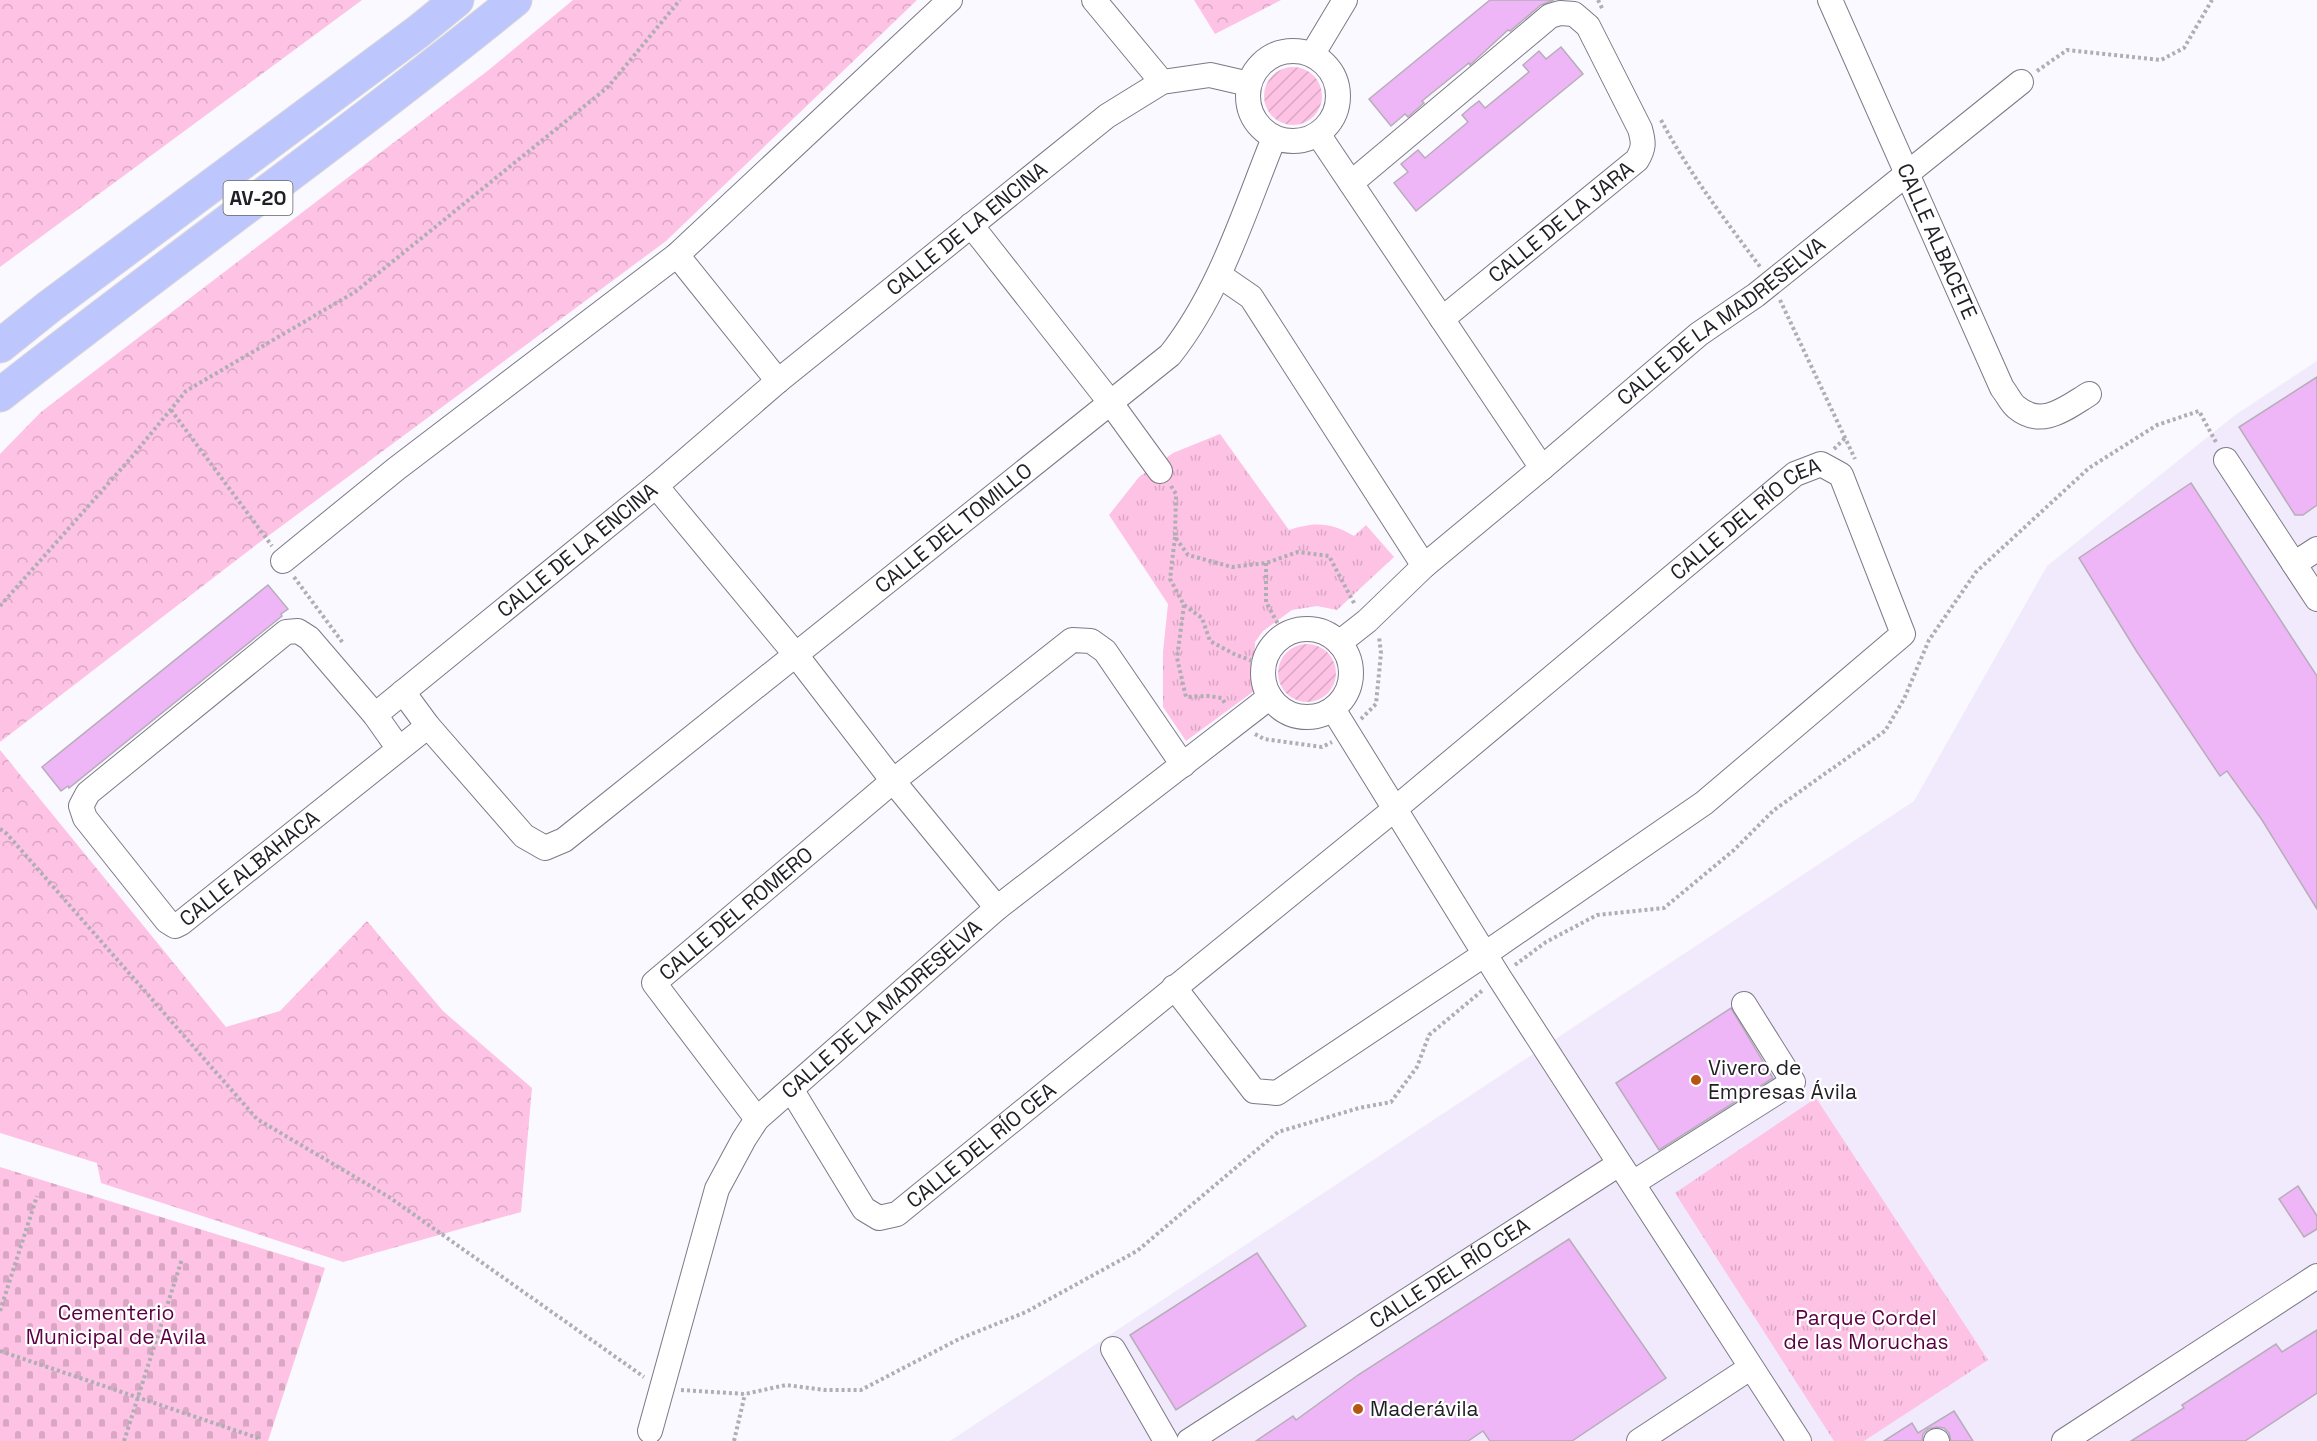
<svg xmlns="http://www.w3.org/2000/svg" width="2317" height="1441" viewBox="0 0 2317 1441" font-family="'Space Grotesk',sans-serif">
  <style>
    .built { fill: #f0eafc }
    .forest { fill: url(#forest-crowns) }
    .cemetery { fill: url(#cemetery-stones) }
    .park { fill: url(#park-tufts) }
    .garden { fill: url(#garden-furrows) }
    .building { fill: #eeb6f7; stroke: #b7adb9; stroke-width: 1.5 }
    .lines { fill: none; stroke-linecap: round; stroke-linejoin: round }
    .minor-casing { stroke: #7d7986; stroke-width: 26 }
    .highway-casing { stroke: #d7d7d8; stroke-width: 35 }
    .path { stroke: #afaeb4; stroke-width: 4; stroke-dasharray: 3 3; stroke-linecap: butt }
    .minor { stroke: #fff; stroke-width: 24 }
    .highway { stroke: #bec6fe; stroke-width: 33 }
    .poi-dot { fill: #b65611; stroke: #fff; stroke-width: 2 }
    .labels { text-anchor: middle; stroke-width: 4.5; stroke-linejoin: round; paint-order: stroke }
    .shield { fill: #fff; stroke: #646367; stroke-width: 1.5 }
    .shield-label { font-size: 20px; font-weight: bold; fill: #222026 }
    .street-label { font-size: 21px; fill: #222026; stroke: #fff }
    .poi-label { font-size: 21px; fill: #222026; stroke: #fff; text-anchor: start }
    .park-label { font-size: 21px; fill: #5b0042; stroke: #fff }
  </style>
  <defs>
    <pattern id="forest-crowns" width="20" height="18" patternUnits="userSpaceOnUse" patternTransform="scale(1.5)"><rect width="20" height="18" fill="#fdc2e4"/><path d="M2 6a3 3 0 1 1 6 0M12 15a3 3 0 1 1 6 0" fill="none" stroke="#d9a6c3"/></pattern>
    <pattern id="cemetery-stones" width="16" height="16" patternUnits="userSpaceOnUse" patternTransform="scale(1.5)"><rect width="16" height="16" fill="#fdc2e4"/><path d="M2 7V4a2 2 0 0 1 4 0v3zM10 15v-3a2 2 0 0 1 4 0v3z" fill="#d9a6c3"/></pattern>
    <pattern id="park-tufts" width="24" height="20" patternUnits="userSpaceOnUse" patternTransform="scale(1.5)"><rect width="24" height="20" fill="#fdc2e4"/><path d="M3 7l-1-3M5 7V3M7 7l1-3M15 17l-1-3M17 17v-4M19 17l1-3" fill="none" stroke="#d9a6c3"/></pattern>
    <pattern id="garden-furrows" width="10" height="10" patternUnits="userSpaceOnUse" patternTransform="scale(1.5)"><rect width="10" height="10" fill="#fdc2e4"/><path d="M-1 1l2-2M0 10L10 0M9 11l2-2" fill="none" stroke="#d9a6c3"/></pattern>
  </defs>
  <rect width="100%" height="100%" fill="#faf9ff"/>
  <polygon class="built" points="2317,361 2317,1441 950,1441 1914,801 2047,566 2235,415"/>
  <g class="forest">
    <polygon points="0,0 362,0 0,267"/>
    <polygon points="573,0 917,0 666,241 256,545 0,742 0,454 41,412 490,69"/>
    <polygon points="1194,0 1281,0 1215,34"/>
    <polygon points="0,750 226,1027 280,1011 367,921 443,1011 532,1088 521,1212 343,1262 101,1183 97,1163 0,1133"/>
  </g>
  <polygon class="cemetery" points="0,1167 325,1268 268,1441 0,1441"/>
  <g class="park">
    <path d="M1220 434 1289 530C1315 522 1330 522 1354 536L1366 525 1394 557 1337 610 1317 606 1292 610 1263 631 1255 642 1254 691 1186 741 1163 707V652L1168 604 1109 515 1139 477 1173 453Z"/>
    <polygon points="1816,1098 1988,1360 1864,1441 1834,1441 1675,1193"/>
  </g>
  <g class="garden">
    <circle cx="1293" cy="96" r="29"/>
    <circle cx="1307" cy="673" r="29"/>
  </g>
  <g class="building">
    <polygon points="1490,0 1554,0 1541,5 1510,31 1508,30 1470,65 1469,63 1422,101 1424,103 1408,117 1405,114 1391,126 1369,99"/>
    <polygon points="1561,47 1583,74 1416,211 1394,183 1408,172 1401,164 1418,150 1425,158 1468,122 1462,115 1470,108 1479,101 1485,108 1529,72 1523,65 1539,51 1546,59"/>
    <polygon points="2317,377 2317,505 2303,515 2295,515 2239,427"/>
    <polygon points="2191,483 2317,676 2317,909 2262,820 2227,771 2220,776 2137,652 2079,558"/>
    <polygon points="268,585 288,609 281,614 282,616 69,788 68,786 61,791 42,767"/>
    <polygon points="1731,1008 1773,1078 1659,1150 1616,1083"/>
    <polygon points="2298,1186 2317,1216 2317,1229 2304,1237 2279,1199"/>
    <polygon points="1569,1239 1666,1378 1572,1441 1490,1441 1483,1431 1468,1441 1256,1441 1293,1416 1296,1420 1358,1375"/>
    <polygon points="1257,1253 1306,1326 1176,1410 1130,1335"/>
    <polygon points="2317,1330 2317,1393 2245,1441 2131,1441 2184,1408 2182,1405 2276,1344 2282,1352"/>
    <polygon points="1954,1411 1973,1441 1951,1441 1949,1433 1944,1428 1937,1427 1928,1429 1923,1434 1922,1441 1884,1441 1912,1423 1918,1433"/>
  </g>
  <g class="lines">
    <defs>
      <g id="minor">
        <polyline points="1094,0 1162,82"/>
        <path id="s1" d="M1830 0 2002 388C2007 394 2011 403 2016 407 2042 429 2066 408 2089 394"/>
        <circle cx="1293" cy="96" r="45"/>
        <polyline points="1312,55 1345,0"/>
        <polyline points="1318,134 1542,468"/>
        <path d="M1351 183 1550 16 1560 13 1574 14 1588 26 1640 129C1644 143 1644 148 1637 160L1442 319"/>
        <polyline points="971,225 1110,402 1160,471"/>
        <polyline points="677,255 778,381"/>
        <polyline points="1219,275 1251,297 1424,566"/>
        <polyline points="2226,460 2317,599"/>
        <polyline points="656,486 796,655 893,781 997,908"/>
        <polyline points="283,561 396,469 677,255 950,0"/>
        <polyline points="2294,564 2317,549"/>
        <circle cx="1307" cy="673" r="44"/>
        <path id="s2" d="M1339 643 1367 621 1424 566 1542 468 1699 334 1756 295 2021 82"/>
        <path id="s3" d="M403 692 428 726 524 836 545 848 564 840 1170 355C1220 292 1244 212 1274 138"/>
        <polyline points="1333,709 1499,977 1799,1441"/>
        <path id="s4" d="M375 715 656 486 778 381 1107 116 1162 82 1210 75 1249 84"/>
        <path id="s5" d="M399 749 375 715 309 638 298 631 286 632 88 793 81 806 85 818 167 921 175 926 181 923 428 726"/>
        <path id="s6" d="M791 1089 864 1209 879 1218 897 1214 1396 808 1795 474 1821 464 1841 475 1903 634 1704 803 1485 954 1277 1093 1254 1091 1174 987"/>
        <path id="s7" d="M757 1119 654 983 893 781 1072 640 1091 641 1105 651 1183 765"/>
        <polyline points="1633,1183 1793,1082 1744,1004"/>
        <polyline points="1113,1349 1166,1441"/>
        <path id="s8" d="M650 1431 717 1189 744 1139 757 1119 997 908 1270 697"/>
        <path id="s9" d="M1189 1441 1619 1164"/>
        <polyline points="1639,1441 1750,1368"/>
        <polyline points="1936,1441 1937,1441"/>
        <polyline points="2064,1441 2317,1276"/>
      </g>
      <g id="highway">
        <polyline points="0,346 50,306 419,31 457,0"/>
        <path d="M0 395C170 261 347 136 515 0"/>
      </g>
    </defs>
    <use href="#minor" class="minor-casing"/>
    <use href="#highway" class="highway-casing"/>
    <g class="path">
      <polyline points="1598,0 1603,10"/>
      <polyline points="2037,71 2067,50 2161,60 2184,48 2212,0"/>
      <path d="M1661 120C1689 173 1725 220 1761 268"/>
      <polyline points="1780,300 1855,459"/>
      <polyline points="171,410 272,546"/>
      <polyline points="1834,449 1846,437"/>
      <polyline points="1171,486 1176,494 1175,537 1188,555 1232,567 1266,563 1298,552 1329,556 1355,605"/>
      <polyline points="1175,537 1170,579 1184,605 1202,618 1210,641 1234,654 1263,665"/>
      <polyline points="1266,563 1266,602 1284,635"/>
      <polyline points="294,577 343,643"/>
      <polyline points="1184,605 1177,658 1186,697 1208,696 1222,698 1226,705"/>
      <polyline points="0,606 130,459 186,391 355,292 608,87 680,0"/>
      <polyline points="1361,719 1376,704 1381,653 1379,637"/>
      <polyline points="1255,734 1264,739 1322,747 1332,742"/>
      <polyline points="0,829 7,834 257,1119 389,1197 644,1377"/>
      <polyline points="1515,965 1546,942 1597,915 1664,908 1734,850 1774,810 1885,731 1904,699 1929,640 1976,572 2089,468 2157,425 2199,411 2217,444"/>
      <polyline points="0,1311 37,1196"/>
      <polyline points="0,1351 258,1438 257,1441"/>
      <polyline points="681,1390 745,1394 786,1385 825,1390 861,1390 959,1339 1026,1312 1137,1251 1278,1132 1359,1108 1391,1102 1417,1067 1429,1035 1483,990"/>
      <polyline points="124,1441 182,1259"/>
      <polyline points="734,1441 745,1394"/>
    </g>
    <use href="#minor" class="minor"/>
    <use href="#highway" class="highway"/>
  </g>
  <g class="poi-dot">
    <circle cx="1696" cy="1080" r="6"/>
    <circle cx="1358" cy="1409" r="6"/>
  </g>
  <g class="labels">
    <rect class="shield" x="223.5" y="181" width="69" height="34" rx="4.5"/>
    <g class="shield-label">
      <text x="258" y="205">AV-20</text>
    </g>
    <g class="street-label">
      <text transform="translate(1561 222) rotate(-39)" y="7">CALLE DE LA JARA</text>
      <text dy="7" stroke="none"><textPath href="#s4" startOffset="766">CALLE DE LA ENCINA</textPath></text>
      <text dy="7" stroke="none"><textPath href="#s1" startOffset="264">CALLE ALBACETE</textPath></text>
      <text dy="7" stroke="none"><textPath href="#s2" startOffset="500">CALLE DE LA MADRESELVA</textPath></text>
      <text dy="7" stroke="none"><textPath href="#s6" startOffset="1274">CALLE DEL RÍO CEA</textPath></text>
      <text dy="7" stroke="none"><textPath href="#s3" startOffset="732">CALLE DEL TOMILLO</textPath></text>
      <text dy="7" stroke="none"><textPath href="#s4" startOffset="261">CALLE DE LA ENCINA</textPath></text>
      <text dy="7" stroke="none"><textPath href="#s5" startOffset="686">CALLE ALBAHACA</textPath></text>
      <text dy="7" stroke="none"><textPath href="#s7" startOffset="278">CALLE DEL ROMERO</textPath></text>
      <text dy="7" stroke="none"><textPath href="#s8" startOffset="498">CALLE DE LA MADRESELVA</textPath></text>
      <text dy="7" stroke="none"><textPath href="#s6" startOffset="285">CALLE DEL RÍO CEA</textPath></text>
      <text dy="7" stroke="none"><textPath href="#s9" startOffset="310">CALLE DEL RÍO CEA</textPath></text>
    </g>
    <g class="poi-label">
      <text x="1708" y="1075">Vivero de<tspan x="1708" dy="24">Empresas Ávila</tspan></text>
      <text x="1370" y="1416">Maderávila</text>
    </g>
    <g class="park-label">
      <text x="116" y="1320">Cementerio<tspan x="116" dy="24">Municipal de Avila</tspan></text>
      <text x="1866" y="1325">Parque Cordel<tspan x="1866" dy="24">de las Moruchas</tspan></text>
    </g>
  </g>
</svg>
